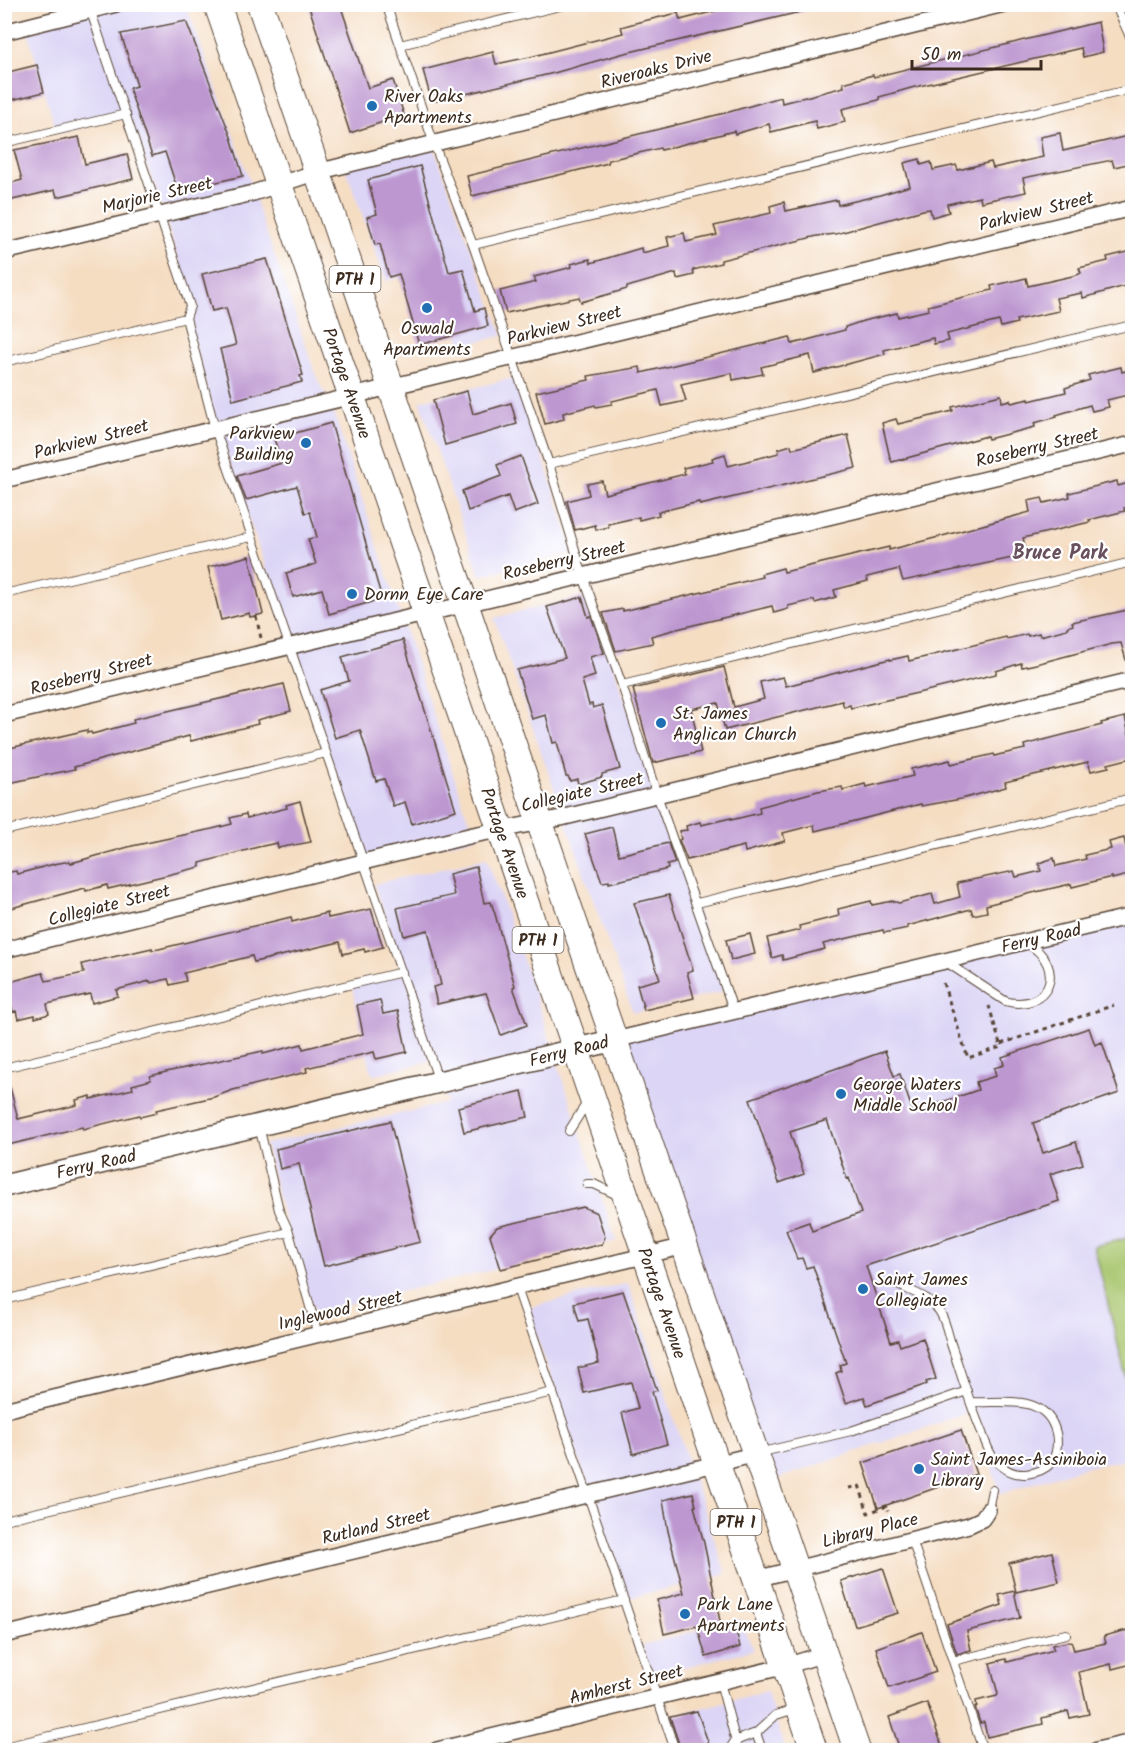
<svg xmlns="http://www.w3.org/2000/svg" width="1137" height="1755" font-family="Kalam,sans-serif">
	<style>
		.built { fill: #dcd5f6 }
		.green { fill: #a6c46b; stroke: #707744; stroke-width: 1.5 }
		.building { fill: #bd97d0 }
		.lines { fill: none; stroke-linecap: round; stroke-linejoin: round }
		.service-casing { stroke: #574537; stroke-width: 10 }
		.minor-casing { stroke: #574537; stroke-width: 18 }
		.secondary-casing { stroke: #574537; stroke-width: 24 }
		.trunk-casing { stroke: #574537; stroke-width: 28 }
		.path { stroke: #574537; stroke-width: 3; stroke-dasharray: 4.5 4.5; stroke-linecap: butt }
		.service { stroke: #fff; stroke-width: 8 }
		.minor { stroke: #fff; stroke-width: 15 }
		.secondary { stroke: #fff; stroke-width: 21 }
		.trunk { stroke: #fff; stroke-width: 26 }
		.poi-dot { fill: #1f6fb2; stroke: #fff; stroke-width: 2 }
		.labels { text-anchor: middle; stroke-width: 4.5; stroke-linejoin: round; paint-order: stroke }
		.shield { fill: #fff; stroke: #766a62; stroke-width: 1.5 }
		.shield-label { font-size: 16px; font-weight: bold; fill: #3b2a1e }
		.street-label { font-size: 18px; fill: #3b2a1e; stroke: #fff }
		.poi-label { font-size: 18px; fill: #3b2a1e; stroke: #fff; text-anchor: start }
		.neighbourhood-label { font-size: 20px; font-weight: bold; fill: #68505c; stroke: #fff }
	</style>
	<rect width="100%" height="100%" fill="#fff"/>
	<filter id="ink" filterUnits="userSpaceOnUse"><feTurbulence type="fractalNoise" baseFrequency=".0167" numOctaves="2"/><feDisplacementMap in="SourceGraphic" scale="12" xChannelSelector="R" yChannelSelector="G"/><feConvolveMatrix kernelMatrix="1 2 1 2 8 2 1 2 1" color-interpolation-filters="sRGB"/></filter>
	<filter id="wash" filterUnits="userSpaceOnUse"><feTurbulence type="fractalNoise" baseFrequency=".008" numOctaves="4" result="noise"/><feDisplacementMap in="SourceGraphic" scale="24" xChannelSelector="R" yChannelSelector="G"/><feGaussianBlur stdDeviation="1.35" result="paint"/><feColorMatrix in="noise" values="0 0 0 0 0 0 0 0 0 0 0 0 0 0 0 0 0 1.4 0 .05"/><feComposite in="paint" operator="in"/></filter>
	<g filter="url(#wash)">
		<rect width="100%" height="100%" fill="#f5ddc2"/>
		<path class="built" d="M91 5H186L254 192 259 211 318 381 330 402 467 816 481 836 367 863 218 429 188 320 192 306 158 195 126 114 57 134 28 33Z
			M433 145 503 336 461 345 439 267 386 281 345 167Z
			M517 377 574 553 480 576 420 401Z
			M589 595 725 991 633 1013 494 618Z
			M487 858 532 985 616 1241 314 1312 281 1209 265 1144 447 1103 418 1015 431 1061 372 1075 352 987 405 973 374 884Z
			M1132 916V1458L1082 1468 1000 1494 974 1411 765 1483 615 1040Z
			M628 1283 726 1574 626 1599 527 1308Z
			M741 1619 753 1650 652 1675 642 1645Z
			M767 1691 785 1750H678L667 1717Z"/>
		<path class="green" d="M1132 1237V1390L1129 1391 1094 1246Z"/>
		<g id="blocks">
			<path class="building" d="M308 4H340L368 88 393 80 404 115 350 133Z
				M743 4H808L809 10 621 54 554 73 436 101 434 91 429 92 423 70 493 52 496 64 530 57 623 33 621 27 639 22 678 13 680 20Z
				M186 21 231 137 243 176 178 191 165 152 152 156 129 88 137 86 121 34Z
				M1098 22 1103 52 1083 57 1081 48 911 88 879 97V100L842 109 845 122 817 129 815 121 771 132 769 124 735 134 734 131 661 150 660 148 609 160 608 163 472 196 467 176 729 112 781 97 782 103 844 87 843 83 873 75 874 77Z
				M37 65 44 92 4 102V73Z
				M1060 133 1063 151 1132 135V163L1114 167 1112 160 1023 178 1026 192 981 202 980 197 947 204 949 212 932 217 930 209 923 210 836 234 817 236 721 260V263L693 270 694 275 677 279 676 273 627 287V289L581 302 579 297 506 313 500 291 536 282 534 277 572 267 571 264 590 259 591 263 641 248 642 253 669 246 667 237 684 233 686 242 717 235 714 226 771 213 770 206 784 202 786 211 837 200 838 205 880 195 910 186 904 163 920 159 921 165 931 162 933 170 956 165 958 170 991 162 993 168 1043 157 1040 137Z
				M79 137 85 164 127 154 133 179 57 197 55 190 4 202V185L22 180 14 150Z
				M420 166 449 272 463 269 475 311 484 308 488 326 419 345 399 274 389 277 380 244 375 245 367 217 377 214 368 180Z
				M1132 251V284L1083 298 1082 293 1056 298 1059 311 1016 320 1017 323 1001 327 999 321 947 334 949 341 934 344 933 338 884 350 885 354 814 373 810 355 761 367 763 374 733 380 732 373 681 384 686 401 662 406 658 390 612 401V404L596 407 595 405 563 413 564 419 545 424 536 392 589 380 588 376 640 367 641 373 790 337 792 344 845 330V327L863 321 897 313 898 317 929 310 928 306 992 290 991 286 1018 280 1026 278 1028 286 1077 275 1081 273 1079 268 1108 261 1107 257Z
				M267 259 303 375 300 376 302 382 233 400 220 349 236 345 226 308 212 311 202 274Z
				M1121 367 1122 372 1132 369V394L1107 400 1109 407 1092 411 1090 405 1056 415 1057 417 1034 423 1035 427 988 439 987 436 892 462 890 458 882 423 896 419 898 424 953 411 952 407 1001 395 1002 402 1010 400 1011 403 1029 399V401L1066 392 1065 388 1090 380 1088 375Z
				M467 391 473 414 511 403 517 424 445 445 433 400Z
				M331 423 382 599 329 614 322 589 293 597 286 573 316 564 308 539 317 537 310 512 305 513 297 486 246 500 237 476 282 463 274 439Z
				M848 435 856 468 700 505 699 502 658 512 659 515 639 520V517L608 524 609 527 596 530 595 525 575 530 567 501 589 495 587 484 602 481 605 494 685 474 683 468 713 461 712 458 725 454 728 466 779 453 778 449 791 445 792 449Z
				M521 456 538 504 514 513 508 496 468 511 462 491 501 476 497 465Z
				M1117 481 1118 486 1132 482V506L1124 508 1125 511 1089 520 1090 522 1023 538 1026 550 1020 551 1022 556 903 581 899 569 867 577 868 581 834 590 836 597 815 603 814 600 788 606V609L774 613 772 606 677 629 651 636 653 643 616 651 603 613 623 609V611L715 589 762 577 761 574 783 568 784 572 889 547V550L935 538 1030 512 1028 501 1042 498 1044 503 1070 497 1069 493Z
				M249 556 263 614 250 617 249 613 221 620 208 567Z
				M582 597 588 617 591 616 604 653 590 657 595 676 582 680 589 705 592 704 593 708 602 705 620 769 602 774V777L578 784 577 779 570 781 568 776H566L557 742 553 743 546 715 532 719 517 670 565 658 547 607Z
				M1132 609V669L1129 670 1121 643 1112 644 1036 664 1022 667 1021 663 996 671V674L922 692 851 708 850 705 844 707 842 701 725 730 718 703 691 709 701 752 653 763 633 689 724 667 734 707 764 699 760 682 783 677 786 686 890 659V660L908 656 909 661 1006 637 1007 639 1027 634 1028 636 1039 633 1040 636 1067 629V627L1073 625 1072 622Z
				M403 640 456 810 412 824 405 802 393 806 384 779 376 781 360 730 335 738 320 690 349 681 342 657Z
				M284 684 291 711 257 720 258 724 191 741 189 736 74 767 75 769 4 784V750L10 748 87 730V733L91 732 92 734 134 723 133 719Z
				M1125 717 1132 748V758L1108 764 1109 767 1091 771 1088 762 1005 782 1006 787 961 799 922 806 921 804 815 831 814 825 783 833 785 841 745 852 744 846 687 860 679 840 681 839 679 831 687 830 686 826 700 822 701 825 731 818V820L760 813 759 807 818 791 842 787 843 790 865 784 866 787 913 776 911 769 950 760 951 764 994 754 995 756 998 755 1025 749 1024 745 1102 725 1101 723Z
				M300 801 311 842 278 848 277 843 258 847 200 863V867L163 876 108 889 107 885 86 891 85 888 4 910V873L16 871 17 874 54 864 70 861 71 863 132 846 212 829 232 824 230 818 246 814 247 818 287 808 286 805Z
				M612 827 619 855 668 843 675 863 667 865 668 869 609 883V881L602 882 585 834Z
				M1124 838 1132 874 1112 879V877L1072 887 1071 884 1036 892 986 905 987 912 973 915 971 909 907 926 908 928 884 933 883 930 823 944 825 949 783 960 782 955 772 958 767 938 800 930 799 926 839 916 838 909 871 901 872 905 892 901 899 903 932 894 935 904 960 897 957 883 1014 871 1016 877 1041 871 1039 863 1054 858 1056 866 1086 859 1085 855 1111 849 1109 842Z
				M476 867 484 903 491 902 495 914 515 986 513 987 527 1025 501 1035 486 993 437 1004 433 987 441 985 428 930 404 936 397 908 454 895 449 874Z
				M669 895 693 970 687 972 694 998 644 1010 637 985 660 979 634 903Z
				M371 909 383 947 365 952 364 949 343 954 340 942 254 962 252 956 184 973 186 981 170 985 168 979 151 983 150 981 116 990 118 996 92 1003 90 994 47 1004 49 1014 35 1018V1015L18 1019 16 1011 13 1012 6 983 43 973 46 981 84 973 82 964 152 948V950L159 949 291 917 292 922 327 913 328 918Z
				M750 934 755 954 731 960 726 940Z
				M380 1000 383 1014 398 1011 407 1052 376 1059 374 1052 306 1068 307 1072 233 1090 214 1097 156 1110 157 1113 140 1117 139 1115 83 1129 82 1127 4 1146V1087H10L18 1119 77 1105 76 1100 91 1096V1099L133 1089 132 1085 151 1080 150 1076 166 1072 263 1051V1054L302 1044 303 1049 363 1034 357 1005Z
				M1089 1028 1095 1045 1102 1042 1119 1093 1033 1123 1043 1153 1076 1142 1083 1164 1050 1174 1059 1201 866 1266 891 1342 898 1340 900 1346 923 1338 936 1379 926 1382 927 1384 867 1405 864 1397 846 1403 836 1373 841 1371 840 1365 846 1363 813 1266 806 1268 802 1258 797 1259 786 1230 809 1222 812 1231 861 1213 849 1178 847 1179 827 1120 790 1132 804 1174 779 1183 750 1099 885 1051 894 1076 900 1074 913 1112 978 1090 976 1082 996 1076 994 1068 1004 1065 1002 1057Z
				M522 1091 528 1117 464 1132 458 1107Z
				M390 1121 420 1242 324 1266 299 1164 280 1169 276 1149Z
				M583 1207 597 1213 605 1237 602 1244 501 1269 490 1235 497 1227Z
				M623 1291 657 1390 652 1392 667 1444 633 1454 622 1413 638 1408 631 1382 584 1393 578 1368 599 1363 588 1319 579 1321 574 1303Z
				M961 1430 976 1474 878 1508 863 1463Z
				M693 1493 696 1506H694L704 1543 721 1626 734 1622 740 1647 706 1657 697 1626 664 1634 657 1600 684 1593 668 1531 663 1500Z
				M1052 1552 1059 1582 1016 1592 1009 1563Z
				M883 1568 898 1613 855 1626 841 1581Z
				M1014 1591 1020 1618 967 1631 971 1650 957 1654 947 1624 1002 1605 999 1595Z
				M1127 1630 1132 1654V1664L1112 1669 1111 1664 1079 1672 1089 1714 1070 1718 1068 1711 1042 1718 1043 1724 987 1737 984 1722 980 1723 975 1707H977L976 1701 997 1696 998 1694 990 1663 1006 1659 1007 1662 1054 1650 1052 1645 1071 1641 1074 1650 1106 1643 1104 1636Z
				M922 1632 936 1672 889 1688 876 1648Z
				M927 1703 942 1746 929 1750H900L889 1717Z
				M697 1711 711 1750H681L670 1717Z"/>
		</g>
	</g>
	<g filter="url(#ink)">
		<use href="#blocks" fill-opacity="0" stroke="#574537" stroke-width="1.5"/>
		<g class="lines">
			<g class="service-casing">
				<path id="service" d="M386 4 434 144 473 245 549 464 583 576 622 685 657 795 734 1012
					M1115 4 1132 41
					M90 9 190 306 186 318 215 429 439 1082
					M400 45 568 4
					M4 143 126 114
					M473 245 1132 89
					M4 362 186 318
					M549 464 1132 325
					M4 594 251 537
					M622 685 1132 562
					M4 831 326 753
					M697 903 1132 798
					M946 962 1005 1001C1048 1013 1069 968 1027 943
					M4 1068 402 972
					M259 1126 279 1210 289 1232 318 1335
					M569 1131 588 1101
					M587 1184H594L619 1196
					M896 1284C912 1292 932 1297 941 1314 946 1323 948 1334 951 1344 961 1373 969 1402 981 1430 984 1438 987 1448 992 1456 1000 1467 1012 1475 1026 1474 1034 1473 1045 1470 1051 1463 1057 1455 1058 1442 1056 1433 1046 1392 1001 1404 971 1402
					M517 1288 675 1750
					M4 1300 289 1232
					M758 1453 851 1431 967 1391
					M988 1510 992 1490
					M4 1520 553 1392
					M912 1540 983 1750
					M953 1661 1066 1634
					M720 1682 738 1750
					M756 1733 776 1715 795 1709
					M4 1747 624 1600
					M729 1750 735 1741 756 1733 762 1750"/>
			</g>
			<g class="minor-casing">
				<path id="minor" d="M4 32 116 4
					M4 252 253 193 317 172 1004 4
					M4 480 1132 208
					M4 715 1132 444
					M4 950 473 835 561 818 1132 680
					M615 1040 1132 916
					M4 1410 685 1246
					M756 1579 969 1525 982 1519 988 1510
					M4 1635 757 1454
					M437 1750 786 1666 824 1654
					M1097 1750 1132 1742"/>
			</g>
			<g class="secondary-casing">
				<path id="secondary" d="M4 1186 615 1040"/>
			</g>
			<g class="trunk-casing">
				<path id="trunk" d="M217 4 569 1029 814 1750
					M260 4 857 1750"/>
			</g>
			<path class="path" d="M256 616 261 638
				M943 983 968 1058 1001 1047 989 1006
				M1001 1044 1114 1005
				M859 1485 868 1513 887 1506 888 1511
				M849 1488 855 1487"/>
			<use href="#service" class="service"/>
			<use href="#minor" class="minor"/>
			<use href="#secondary" class="secondary"/>
			<use href="#trunk" class="trunk"/>
		</g>
	</g>
	<g class="poi-dot">
		<circle cx="372" cy="106" r="6"/>
		<circle cx="427" cy="308" r="6"/>
		<circle cx="306" cy="443" r="6"/>
		<circle cx="352" cy="594" r="6"/>
		<circle cx="661" cy="723" r="6"/>
		<circle cx="841" cy="1094" r="6"/>
		<circle cx="863" cy="1289" r="6"/>
		<circle cx="919" cy="1469" r="6"/>
		<circle cx="685" cy="1614" r="6"/>
	</g>
	<g class="labels">
		<g class="shield">
			<rect x="329.5" y="266" width="51" height="26" rx="4.5"/>
			<rect x="512.5" y="927" width="51" height="26" rx="4.5"/>
			<rect x="710.5" y="1509" width="51" height="26" rx="4.5"/>
		</g>
		<g class="shield-label">
			<text x="355" y="285">PTH 1</text>
			<text x="538" y="946">PTH 1</text>
			<text x="736" y="1528">PTH 1</text>
		</g>
		<g class="street-label">
			<text transform="translate(656 69) rotate(-14)" y="6">Riveroaks Drive</text>
			<text transform="translate(157 195) rotate(-13)" y="6">Marjorie Street</text>
			<text transform="translate(1036 211) rotate(-14)" y="6">Parkview Street</text>
			<text transform="translate(564 325) rotate(-14)" y="6">Parkview Street</text>
			<text transform="translate(347 383) rotate(71)" y="6">Portage Avenue</text>
			<text transform="translate(91 439) rotate(-14)" y="6">Parkview Street</text>
			<text transform="translate(1037 447) rotate(-13)" y="6">Roseberry Street</text>
			<text transform="translate(564 560) rotate(-13)" y="6">Roseberry Street</text>
			<text transform="translate(91 674) rotate(-14)" y="6">Roseberry Street</text>
			<text transform="translate(582 792) rotate(-13)" y="6">Collegiate Street</text>
			<text transform="translate(505 843) rotate(71)" y="6">Portage Avenue</text>
			<text transform="translate(109 905) rotate(-14)" y="6">Collegiate Street</text>
			<text transform="translate(1041 938) rotate(-13)" y="6">Ferry Road</text>
			<text transform="translate(569 1051) rotate(-14)" y="6">Ferry Road</text>
			<text transform="translate(96 1164) rotate(-13)" y="6">Ferry Road</text>
			<text transform="translate(662 1303) rotate(71)" y="6">Portage Avenue</text>
			<text transform="translate(340 1310) rotate(-13)" y="6">Inglewood Street</text>
			<text transform="translate(376 1526) rotate(-13)" y="6">Rutland Street</text>
			<text transform="translate(870 1530) rotate(-14)" y="6">Library Place</text>
			<text transform="translate(626 1684) rotate(-14)" y="6">Amherst Street</text>
		</g>
		<g class="poi-label">
			<text x="384" y="102">River Oaks<tspan x="384" dy="21">Apartments</tspan></text>
			<text x="427" y="334" text-anchor="middle">Oswald<tspan x="427" dy="21">Apartments</tspan></text>
			<text x="294" y="439" text-anchor="end">Parkview<tspan x="294" dy="21">Building</tspan></text>
			<text x="364" y="600">Dornn Eye Care</text>
			<text x="673" y="719">St. James<tspan x="673" dy="21">Anglican Church</tspan></text>
			<text x="853" y="1090">George Waters<tspan x="853" dy="21">Middle School</tspan></text>
			<text x="875" y="1285">Saint James<tspan x="875" dy="21">Collegiate</tspan></text>
			<text x="931" y="1465">Saint James-Assiniboia<tspan x="931" dy="21">Library</tspan></text>
			<text x="697" y="1610">Park Lane<tspan x="697" dy="21">Apartments</tspan></text>
		</g>
		<g class="neighbourhood-label">
			<text x="1060" y="559">Bruce Park</text>
		</g>
	</g>
	<rect width="1137" height="1755" fill="none" stroke="#fff" stroke-width="24"/>
	<path d="M912 60v9h129v-9" fill="none" stroke="#3b2a1e" stroke-width="3"/>
	<text x="921" y="60" font-size="18" fill="#3b2a1e" stroke="#ffffff" stroke-width="4.5" paint-order="stroke">50 m</text>
</svg>
